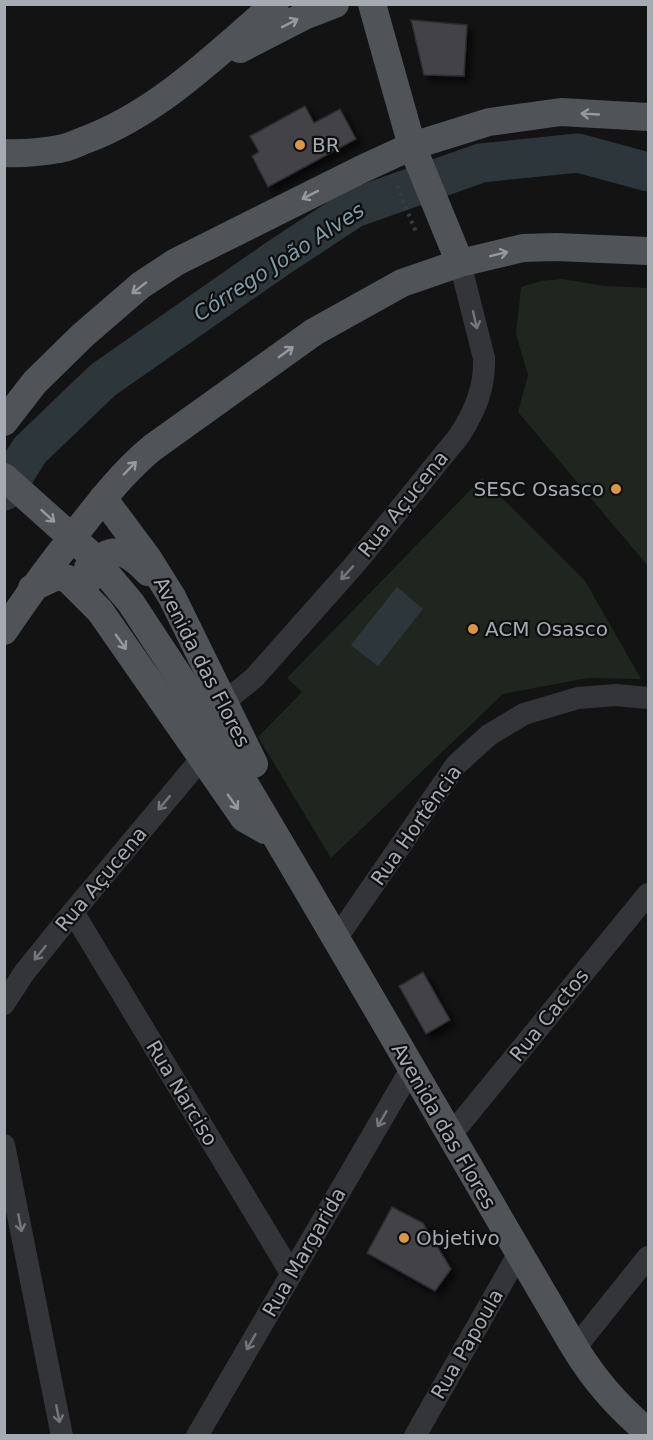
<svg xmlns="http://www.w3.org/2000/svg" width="653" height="1440" font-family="'DejaVu Sans',sans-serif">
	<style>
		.green { fill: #1f261f }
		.water { fill: #2d363b }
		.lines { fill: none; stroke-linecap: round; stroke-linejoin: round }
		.river { stroke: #2d363b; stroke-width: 39 }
		.building { fill: #424347; stroke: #2d2d30; stroke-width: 1.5; filter: url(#shadow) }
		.path { stroke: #3a3c3f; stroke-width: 4; stroke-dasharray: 3 4.5; stroke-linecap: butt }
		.minor { stroke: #343538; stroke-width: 22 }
		.major { stroke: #505357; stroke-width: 28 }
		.major-bridge { stroke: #505357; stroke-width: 28 }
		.oneway { stroke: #9599a1 }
		.oneway2 { stroke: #73767c }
		.poi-dot { fill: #db9644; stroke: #0e0e0f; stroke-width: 2 }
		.labels { text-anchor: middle; stroke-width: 4.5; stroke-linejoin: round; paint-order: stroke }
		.poi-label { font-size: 20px; fill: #a6abb3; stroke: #0e0e0f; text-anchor: start }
		.street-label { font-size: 20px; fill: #a6abb3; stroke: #0e0e0f }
		.water-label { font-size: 21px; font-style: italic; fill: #809baa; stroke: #0e0e0f }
	</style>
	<defs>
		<filter id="shadow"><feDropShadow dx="5.5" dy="5.5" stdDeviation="3" flood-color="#0009"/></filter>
	</defs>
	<rect width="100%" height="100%" fill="#131314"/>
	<path class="green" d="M562 279 605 286 648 288V566L518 412 528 375 516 334 521 287 541 281Z
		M482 478 585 581 641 679 588 678 503 694 331 858 258 737 302 692 287 678Z"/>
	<path class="water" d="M397 587 423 609 378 666 351 645Z"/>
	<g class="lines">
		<path class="river" d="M4 491 30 450 103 380 278 258 354 208 481 163 578 153 648 172"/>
	</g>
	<path class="building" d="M411 20 467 25 464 76 424 75Z
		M305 106 314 123 340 109 356 139 268 187 252 156 259 152 250 136Z
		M423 972 450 1020 426 1034 399 986Z
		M392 1207 423 1223 451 1269 435 1291 367 1253Z"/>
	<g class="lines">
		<path class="path" d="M397 186 416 232"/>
		<path class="minor" d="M223 703 254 678 356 563 459 436C475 411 485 388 484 358L460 263
			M73 912 291 1273
			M336 939 456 765 489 735 524 714 578 698 616 695 648 698
			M4 1004 24 973 73 912 202 758
			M450 1136 648 894
			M4 1145 62 1436
			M575 1348 648 1257
			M197 1436 411 1069
			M415 1436 519 1253"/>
		<path class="major" d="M372 4 412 146 460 263
			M240 49 304 16 335 4
			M4 153C23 154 42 152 59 149 68 148 77 143 85 140 158 113 217 54 275 4
			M4 422 35 382 83 335 141 285 176 262 362 169 412 146 489 122 561 112 648 117
			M103 498 147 557 172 597 254 764
			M88 581V568C112 544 126 549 148 572
			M32 588 57 576 68 579 100 611 244 818 265 830
			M4 631C27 597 50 565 75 534 99 503 122 473 152 448L314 332 402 283 460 263 523 248 556 247 648 251
			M192 696C323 912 447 1131 575 1348 595 1381 619 1408 648 1432"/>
		<path class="major-bridge" d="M4 477 89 553 131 603 192 696"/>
	</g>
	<defs><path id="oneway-shaft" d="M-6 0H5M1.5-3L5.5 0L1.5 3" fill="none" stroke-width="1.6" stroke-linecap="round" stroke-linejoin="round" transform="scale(1.5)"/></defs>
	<g class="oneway">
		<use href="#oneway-shaft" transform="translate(290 23) rotate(-27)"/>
		<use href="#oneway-shaft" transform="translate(590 114) rotate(-177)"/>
		<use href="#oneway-shaft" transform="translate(310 195) rotate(153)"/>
		<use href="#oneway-shaft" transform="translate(499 254) rotate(-14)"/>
		<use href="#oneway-shaft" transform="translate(139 288) rotate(142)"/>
		<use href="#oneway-shaft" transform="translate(286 352) rotate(-36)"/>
		<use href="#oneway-shaft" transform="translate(130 468) rotate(-46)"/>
		<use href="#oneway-shaft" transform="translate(48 516) rotate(42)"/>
		<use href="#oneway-shaft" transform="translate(121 642) rotate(55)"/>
		<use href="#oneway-shaft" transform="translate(233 802) rotate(55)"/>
	</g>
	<g class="oneway2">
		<use href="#oneway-shaft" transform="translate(475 320) rotate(77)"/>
		<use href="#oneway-shaft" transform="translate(347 573) rotate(132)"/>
		<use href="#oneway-shaft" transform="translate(164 803) rotate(130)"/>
		<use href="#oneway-shaft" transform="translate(40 953) rotate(129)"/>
		<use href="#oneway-shaft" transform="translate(382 1119) rotate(120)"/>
		<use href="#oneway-shaft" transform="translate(20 1223) rotate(79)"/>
		<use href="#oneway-shaft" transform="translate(251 1342) rotate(120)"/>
		<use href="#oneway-shaft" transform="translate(58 1414) rotate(79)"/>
	</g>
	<g class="poi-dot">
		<circle cx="300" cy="145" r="6"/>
		<circle cx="616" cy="489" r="6"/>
		<circle cx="473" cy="629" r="6"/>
		<circle cx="404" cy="1238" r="6"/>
	</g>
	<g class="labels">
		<g class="poi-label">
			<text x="312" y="152">BR</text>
			<text x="604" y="496" text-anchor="end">SESC Osasco</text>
			<text x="485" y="636">ACM Osasco</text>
			<text x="416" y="1245">Objetivo</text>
		</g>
		<g class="street-label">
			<text transform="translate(403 504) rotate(-51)" y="7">Rua Açucena</text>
			<text transform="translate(202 662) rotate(63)" y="7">Avenida das Flores</text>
			<text transform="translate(416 825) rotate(-55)" y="7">Rua Hortência</text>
			<text transform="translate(101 879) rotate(-50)" y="7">Rua Açucena</text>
			<text transform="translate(549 1015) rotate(-51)" y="7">Rua Cactos</text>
			<text transform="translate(182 1093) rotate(59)" y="7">Rua Narciso</text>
			<text transform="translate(444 1126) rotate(60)" y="7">Avenida das Flores</text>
			<text transform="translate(304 1252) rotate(-60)" y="7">Rua Margarida</text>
			<text transform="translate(467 1344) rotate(-60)" y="7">Rua Papoula</text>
		</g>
		<g class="water-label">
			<text transform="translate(279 262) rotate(-33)" y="7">Córrego João Alves</text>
		</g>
	</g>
	<rect width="653" height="1440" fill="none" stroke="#a6abb3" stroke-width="12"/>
</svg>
